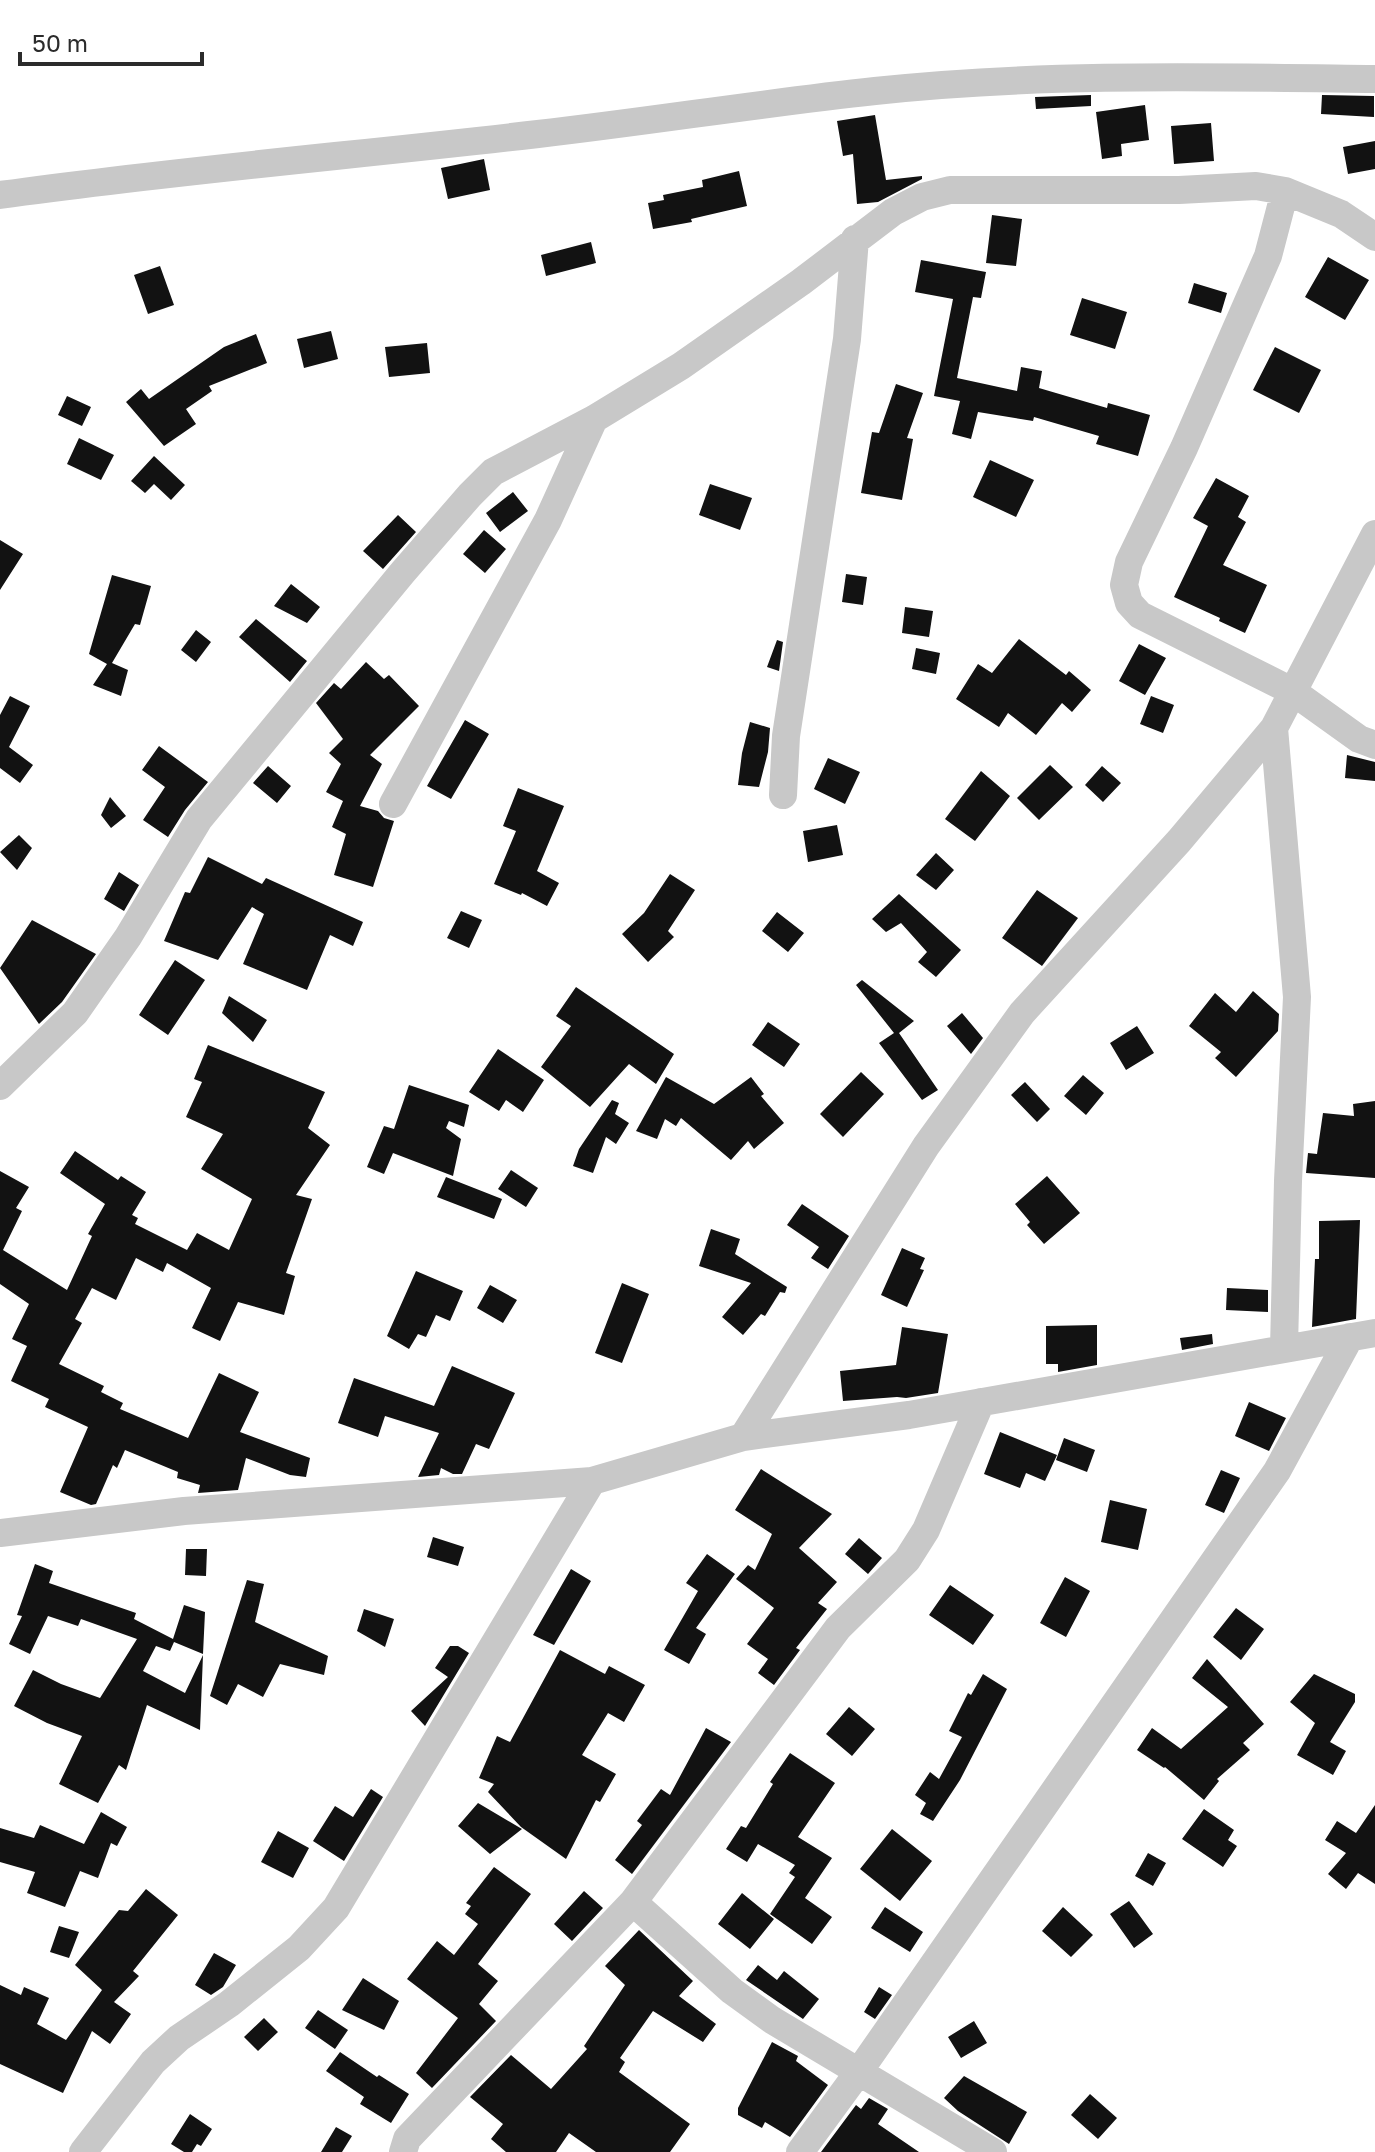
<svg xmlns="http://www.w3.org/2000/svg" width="1375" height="2152" font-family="'Golos Text',sans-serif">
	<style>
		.building { fill: #121212 }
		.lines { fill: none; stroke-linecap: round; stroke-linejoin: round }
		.minor { stroke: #c8c8c8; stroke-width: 28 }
	</style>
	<rect width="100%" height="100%" fill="#fff"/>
	<path class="building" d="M1091 95V106L1036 109 1035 97Z
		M1322 95 1374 96V117L1321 114Z
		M1145 105 1149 140 1121 144 1122 156 1102 159 1096 112Z
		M875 115 886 180 922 176V179L878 202 857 204 853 154 843 156 837 121Z
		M1211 123 1214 161 1174 164 1171 126Z
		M1375 141V169L1348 174 1343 147Z
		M484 159 490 190 448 199 441 168Z
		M739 171 747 206 691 219 692 222 653 229 648 203 664 200 663 195 703 187 702 180Z
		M992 215 1022 219 1016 266 986 263Z
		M591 242 596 263 546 276 541 255Z
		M1328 257 1369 280 1345 320 1305 297Z
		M921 260 986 272 981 298 973 297 957 378 1017 391 1021 367 1042 371 1039 388 1107 408 1108 403 1150 415 1138 456 1096 444 1099 436 1034 417 1033 421 978 412 971 439 952 434 960 401 934 396 953 299 915 292Z
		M160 266 174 305 148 314 134 275Z
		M1194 283 1227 293 1221 313 1188 303Z
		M1082 298 1127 312 1115 349 1070 335Z
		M331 331 338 359 304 368 297 339Z
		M256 334 267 363 209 386 212 391 186 409 196 424 164 446 126 402 141 389 149 399 224 347Z
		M427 343 430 373 389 377 385 347Z
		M1275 347 1321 370 1299 413 1253 390Z
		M896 384 923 393 907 438 913 439 902 500 861 493 872 432 879 433Z
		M67 396 91 407 82 426 58 415Z
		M79 438 114 455 101 480 67 464Z
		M154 456 185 485 171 500 154 484 145 493 131 481Z
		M990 460 1034 480 1016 517 973 497Z
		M1216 478 1249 496 1238 517 1246 522 1223 565 1267 585 1245 633 1219 621 1220 618 1174 597 1208 526 1193 518Z
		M710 484 752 498 740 530 699 515Z
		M513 492 528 511 500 532 486 513Z
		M398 515 416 532 383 569 363 551Z
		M484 530 506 549 485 573 463 554Z
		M0 540 23 554 0 590Z
		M846 574 867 577 863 605 842 602Z
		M112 575 151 586 140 625 135 624 112 663 128 670 121 696 93 685 107 664 89 654Z
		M291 584 320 607 307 623 274 606Z
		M905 607 933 611 929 637 902 633Z
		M256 619 307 661 290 682 239 637Z
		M196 630 211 642 196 662 181 650Z
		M1019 639 1066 675 1069 671 1091 690 1072 712 1062 703 1036 735 1008 713 999 727 956 699 978 664 992 673Z
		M777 640 783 642 779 671 767 667Z
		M1139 644 1166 658 1145 695 1119 681Z
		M916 648 940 653 936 674 912 669Z
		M366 662 384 679 389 675 419 706 370 755 382 764 360 806 378 811 384 818 394 821 373 887 334 875 346 834 332 827 343 801 326 792 341 764 329 753 343 739 316 703 334 683 341 689Z
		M10 696 30 706 9 747 33 765 20 783 0 768V715Z
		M1151 696 1174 705 1163 733 1140 724Z
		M465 720 489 734 451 799 427 786Z
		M750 722 770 728 768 752 759 787 738 785 742 753Z
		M159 746 208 782 185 810 168 837 143 820 165 787 142 770Z
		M1347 755 1375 762V781L1345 778Z
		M828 758 860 772 845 804 814 789Z
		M1050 765 1073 787 1039 820 1017 798Z
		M268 766 291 786 277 803 253 783Z
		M1102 766 1121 783 1103 802 1085 785Z
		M981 771 1010 796 975 841 945 819Z
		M518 788 564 806 537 871 559 883 547 906 522 893 521 895 494 884 516 831 503 826Z
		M110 797 126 816 111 828 101 815Z
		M837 825 843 855 808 862 803 831Z
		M19 835 32 848 17 870 0 852Z
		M936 853 954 870 936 890 916 875Z
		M208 857 262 884 266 878 363 922 353 946 330 935 307 990 243 964 264 914 252 907 218 960 164 941 185 892 190 893Z
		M119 872 139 885 142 880 124 911 104 899Z
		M670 874 695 890 668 931 674 937 648 962 622 934 644 913Z
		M1037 890 1078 918 1042 966 1002 938Z
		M899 894 961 950 936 977 918 962 927 952 901 923 886 932 872 919Z
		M461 911 482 920 469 948 447 938Z
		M777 912 804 933 788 952 762 931Z
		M32 920 96 954 62 1002 39 1024 0 968Z
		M175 960 205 980 168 1035 139 1015Z
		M862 980 914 1021 899 1033 938 1090 922 1100 879 1043 894 1033 856 985Z
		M576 987 674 1054 656 1084 629 1064 590 1107 541 1067 571 1026 556 1016Z
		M1253 991 1279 1014 1278 1031 1236 1077 1215 1058 1221 1052 1189 1026 1215 993 1236 1012Z
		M229 996 267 1020 253 1042 222 1013Z
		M962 1013 983 1038 971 1054 947 1026Z
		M768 1022 800 1044 784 1067 752 1045Z
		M1137 1026 1154 1053 1126 1070 1110 1043Z
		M208 1045 325 1092 308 1128 330 1145 296 1195 312 1199 286 1273 295 1276 284 1315 238 1302 220 1341 192 1328 211 1288 167 1263 163 1272 136 1258 116 1300 92 1288 75 1319 82 1323 59 1364 104 1386 101 1392 123 1403 120 1409 188 1438 219 1373 259 1392 240 1432 310 1458 306 1477 290 1475 246 1458 238 1490 198 1493 200 1485 177 1478 178 1472 125 1450 117 1468 113 1465 96 1504 91 1505 60 1492 88 1427 45 1407 49 1399 11 1381 27 1346 12 1339 29 1304 0 1284V1171L29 1187 16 1208 22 1211 3 1250 67 1290 92 1236 88 1234 105 1204 60 1173 75 1151 118 1180 121 1176 146 1192 132 1215 138 1218 135 1224 187 1250 197 1233 229 1250 252 1199 201 1169 223 1134 186 1117 202 1082 194 1079Z
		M498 1049 544 1080 523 1112 506 1100 499 1111 469 1092Z
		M861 1072 884 1094 843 1137 820 1114Z
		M1083 1075 1104 1093 1086 1115 1064 1096Z
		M666 1077 714 1104 751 1077 764 1094 761 1096 784 1123 754 1149 748 1141 731 1160 681 1118 676 1126 665 1119 657 1139 636 1131Z
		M1025 1082 1050 1109 1037 1122 1011 1095Z
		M409 1085 469 1105 464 1127 449 1121 446 1128 461 1139 453 1176 393 1153 384 1174 367 1167 384 1126 394 1129Z
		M612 1100 619 1103 615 1114 629 1123 616 1144 606 1137 593 1173 573 1166 579 1149Z
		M1375 1101V1178L1306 1173 1308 1153 1317 1154 1323 1113 1354 1116 1353 1104Z
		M511 1170 538 1188 526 1207 498 1189Z
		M1047 1176 1080 1213 1044 1244 1027 1225 1030 1222 1015 1204Z
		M446 1177 502 1199 494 1219 437 1197Z
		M802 1204 849 1236 828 1269 811 1258 819 1247 787 1225Z
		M1360 1220 1356 1319 1312 1327 1315 1259H1319V1221Z
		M711 1229 740 1239 735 1254 787 1287 785 1293 780 1292 765 1316 761 1314 743 1335 722 1317 751 1283 699 1266Z
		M902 1248 925 1258 920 1269 924 1270 907 1307 881 1295Z
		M416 1271 463 1291 450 1321 436 1315 426 1337 418 1334 409 1349 387 1336Z
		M622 1283 649 1294 622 1363 595 1353Z
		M490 1285 517 1300 503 1323 477 1308Z
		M1227 1288 1268 1290V1312L1226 1310Z
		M1097 1325V1365L1058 1372V1364H1046V1326Z
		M902 1327 948 1334 938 1393 906 1398 897 1397 843 1401 840 1371 896 1365Z
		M1212 1334 1213 1344 1182 1350 1180 1338Z
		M452 1366 515 1393 489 1449 476 1444 462 1474H453L441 1468 439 1475 418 1477 439 1433 385 1416 378 1437 338 1423 354 1378 434 1406Z
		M1249 1402 1286 1418 1269 1451 1235 1436Z
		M1000 1432 1057 1455 1045 1481 1026 1473 1020 1488 984 1474Z
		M1064 1438 1095 1450 1087 1472 1056 1460Z
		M761 1469 832 1514 799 1548 837 1582 818 1603 827 1609 796 1648 800 1650 774 1685 758 1673 768 1659 747 1644 774 1608 736 1579 748 1565 755 1570 772 1534 735 1510Z
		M1221 1470 1240 1478 1224 1513 1205 1505Z
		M1110 1500 1147 1509 1138 1550 1101 1542Z
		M433 1537 464 1547 458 1566 427 1557Z
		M859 1538 882 1558 868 1574 845 1554Z
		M186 1549H207L206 1576 185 1575Z
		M707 1554 735 1574 696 1628 706 1634 689 1664 664 1650 698 1591 686 1583Z
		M35 1564 53 1571 49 1583 136 1613 134 1619 173 1639 184 1605 205 1612 203 1654 174 1642 170 1651 156 1646 143 1671 185 1693 203 1655 200 1730 147 1705 126 1770 119 1765 98 1803 59 1784 82 1736 47 1723 14 1706 33 1670 61 1684 100 1698 137 1639 81 1619 78 1626 48 1616 30 1654 9 1644 22 1616 17 1615Z
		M571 1569 591 1581 554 1645 533 1635Z
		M1065 1577 1090 1591 1066 1637 1040 1623Z
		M247 1580 264 1584 255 1622 328 1656 324 1675 280 1664 263 1697 238 1684 227 1705 210 1696Z
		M950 1585 994 1615 973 1645 929 1615Z
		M1236 1608 1264 1629 1241 1660 1213 1637Z
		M364 1609 394 1619 385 1647 357 1631Z
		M450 1646H458L469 1653 425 1726 411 1711 448 1677 435 1668Z
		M560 1650 605 1674 609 1666 645 1685 624 1722 608 1713 582 1755 616 1774 600 1802 596 1800 566 1859 521 1827 488 1792 494 1784 479 1778 497 1736 510 1742Z
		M1207 1659 1264 1724 1243 1743 1250 1750 1217 1779 1219 1781 1204 1800 1165 1767 1164 1768 1137 1750 1152 1728 1181 1749 1228 1707 1192 1678Z
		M983 1674 1007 1689 960 1780 933 1821 920 1814 926 1803 915 1795 930 1772 939 1779 962 1737 949 1731 968 1693 971 1695Z
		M1314 1674 1355 1694V1702L1330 1742 1346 1751 1333 1775 1297 1755 1315 1723 1290 1702Z
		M849 1707 875 1729 852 1756 826 1734Z
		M706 1728 731 1742 632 1874 615 1860 642 1825 637 1821 661 1789 670 1795Z
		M790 1753 835 1783 798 1837 832 1858 805 1898 832 1917 812 1944 770 1914 795 1877 789 1873 795 1865 758 1844 747 1862 726 1849 741 1826 746 1828 773 1784 770 1782Z
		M371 1789 383 1797 344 1861 313 1841 335 1806 353 1817Z
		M478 1803 522 1829 490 1854 458 1826Z
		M1375 1805V1884L1358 1873 1346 1889 1328 1874 1346 1853 1325 1840 1337 1821 1356 1833Z
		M1204 1809 1234 1830 1228 1840 1237 1846 1223 1867 1182 1839Z
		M101 1812 127 1827 117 1846 111 1843 98 1878 80 1871 65 1907 27 1893 35 1872 0 1862V1828L34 1838 40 1825 84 1844Z
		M892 1829 932 1861 900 1901 860 1869Z
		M278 1831 309 1848 293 1878 261 1862Z
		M1148 1853 1166 1863 1153 1886 1135 1876Z
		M494 1867 531 1894 478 1964 498 1981 479 2004 496 2021 432 2088 416 2073 458 2018 407 1979 437 1941 454 1955 478 1924 465 1914 471 1906 466 1903Z
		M146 1889 178 1915 133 1971 139 1976 114 2002 131 2014 110 2044 92 2031 63 2093 0 2064V1985L21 1995 24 1987 49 1998 37 2024 66 2040 102 1990 75 1965 119 1910 128 1911Z
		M584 1891 603 1908 572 1941 554 1924Z
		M742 1893 774 1919 750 1949 718 1924Z
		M1129 1901 1153 1934 1134 1948 1110 1914Z
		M885 1907 923 1932 910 1952 871 1928Z
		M1063 1907 1093 1935 1071 1957 1042 1931Z
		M59 1926 79 1932 69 1958 50 1952Z
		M639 1930 693 1981 679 1996 716 2024 703 2042 653 2011 620 2058 625 2062 619 2072 690 2124 670 2152H596L569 2133 556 2152H506L491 2139 503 2124 470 2097 511 2055 551 2089 587 2049 584 2046 625 1985 605 1966Z
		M214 1953 236 1965 223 1987 211 1995 195 1985Z
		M758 1965 777 1980 784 1971 819 1999 803 2019 746 1980Z
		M363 1978 399 2001 384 2030 342 2010Z
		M879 1987 892 1995 875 2019 864 2012Z
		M318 2010 348 2030 335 2049 305 2028Z
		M264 2018 278 2032 258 2051 244 2037Z
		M974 2021 987 2043 961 2058 948 2037Z
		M772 2042 798 2056 796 2061 828 2085 790 2137 765 2122 762 2128 738 2115V2108Z
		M340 2052 377 2077 379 2075 409 2094 391 2123 360 2104 364 2097 326 2071Z
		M964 2076 1027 2112 1009 2144 958 2111 944 2098Z
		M1090 2094 1117 2118 1098 2139 1071 2115Z
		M869 2098 888 2109 878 2124 919 2152H821L856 2105 861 2109Z
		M190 2114 212 2129 201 2146 197 2144 192 2152H184L171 2144Z
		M336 2127 352 2136 342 2152H321Z"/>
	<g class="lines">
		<path class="minor" d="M1285 191 1268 256 1184 448 1129 562 1124 585 1129 603 1140 615 1292 691 1359 739 1375 745
			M0 195C179 170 359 155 538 134 651 121 763 103 875 91 1041 73 1209 77 1375 79
			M1274 728 1297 997 1288 1181 1284 1348
			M783 795 786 736 847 339 855 239
			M393 804 548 520 594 419
			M0 1086 75 1013 128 937 199 819 403 572 470 495 493 472 594 419 681 366 801 282 893 212 922 197 950 190H1179L1256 186 1285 191 1341 214 1375 237
			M743 1437 926 1146 1022 1013 1179 841 1274 728 1375 534
			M0 1533 184 1511 592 1481 743 1437 909 1415 1375 1333
			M633 1902 732 1991 772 2020 993 2152
			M83 2152 153 2062 179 2038 229 2004 299 1948 336 1908 592 1481
			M403 2152 407 2139 633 1902 838 1628 907 1560 926 1530 981 1402
			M800 2152 860 2070 1277 1471 1350 1337"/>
	</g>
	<path d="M20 52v12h182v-12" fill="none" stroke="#2b2b2b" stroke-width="4"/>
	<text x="32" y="52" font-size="24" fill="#2b2b2b" stroke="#ffffff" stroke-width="6" paint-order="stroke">50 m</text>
</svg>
